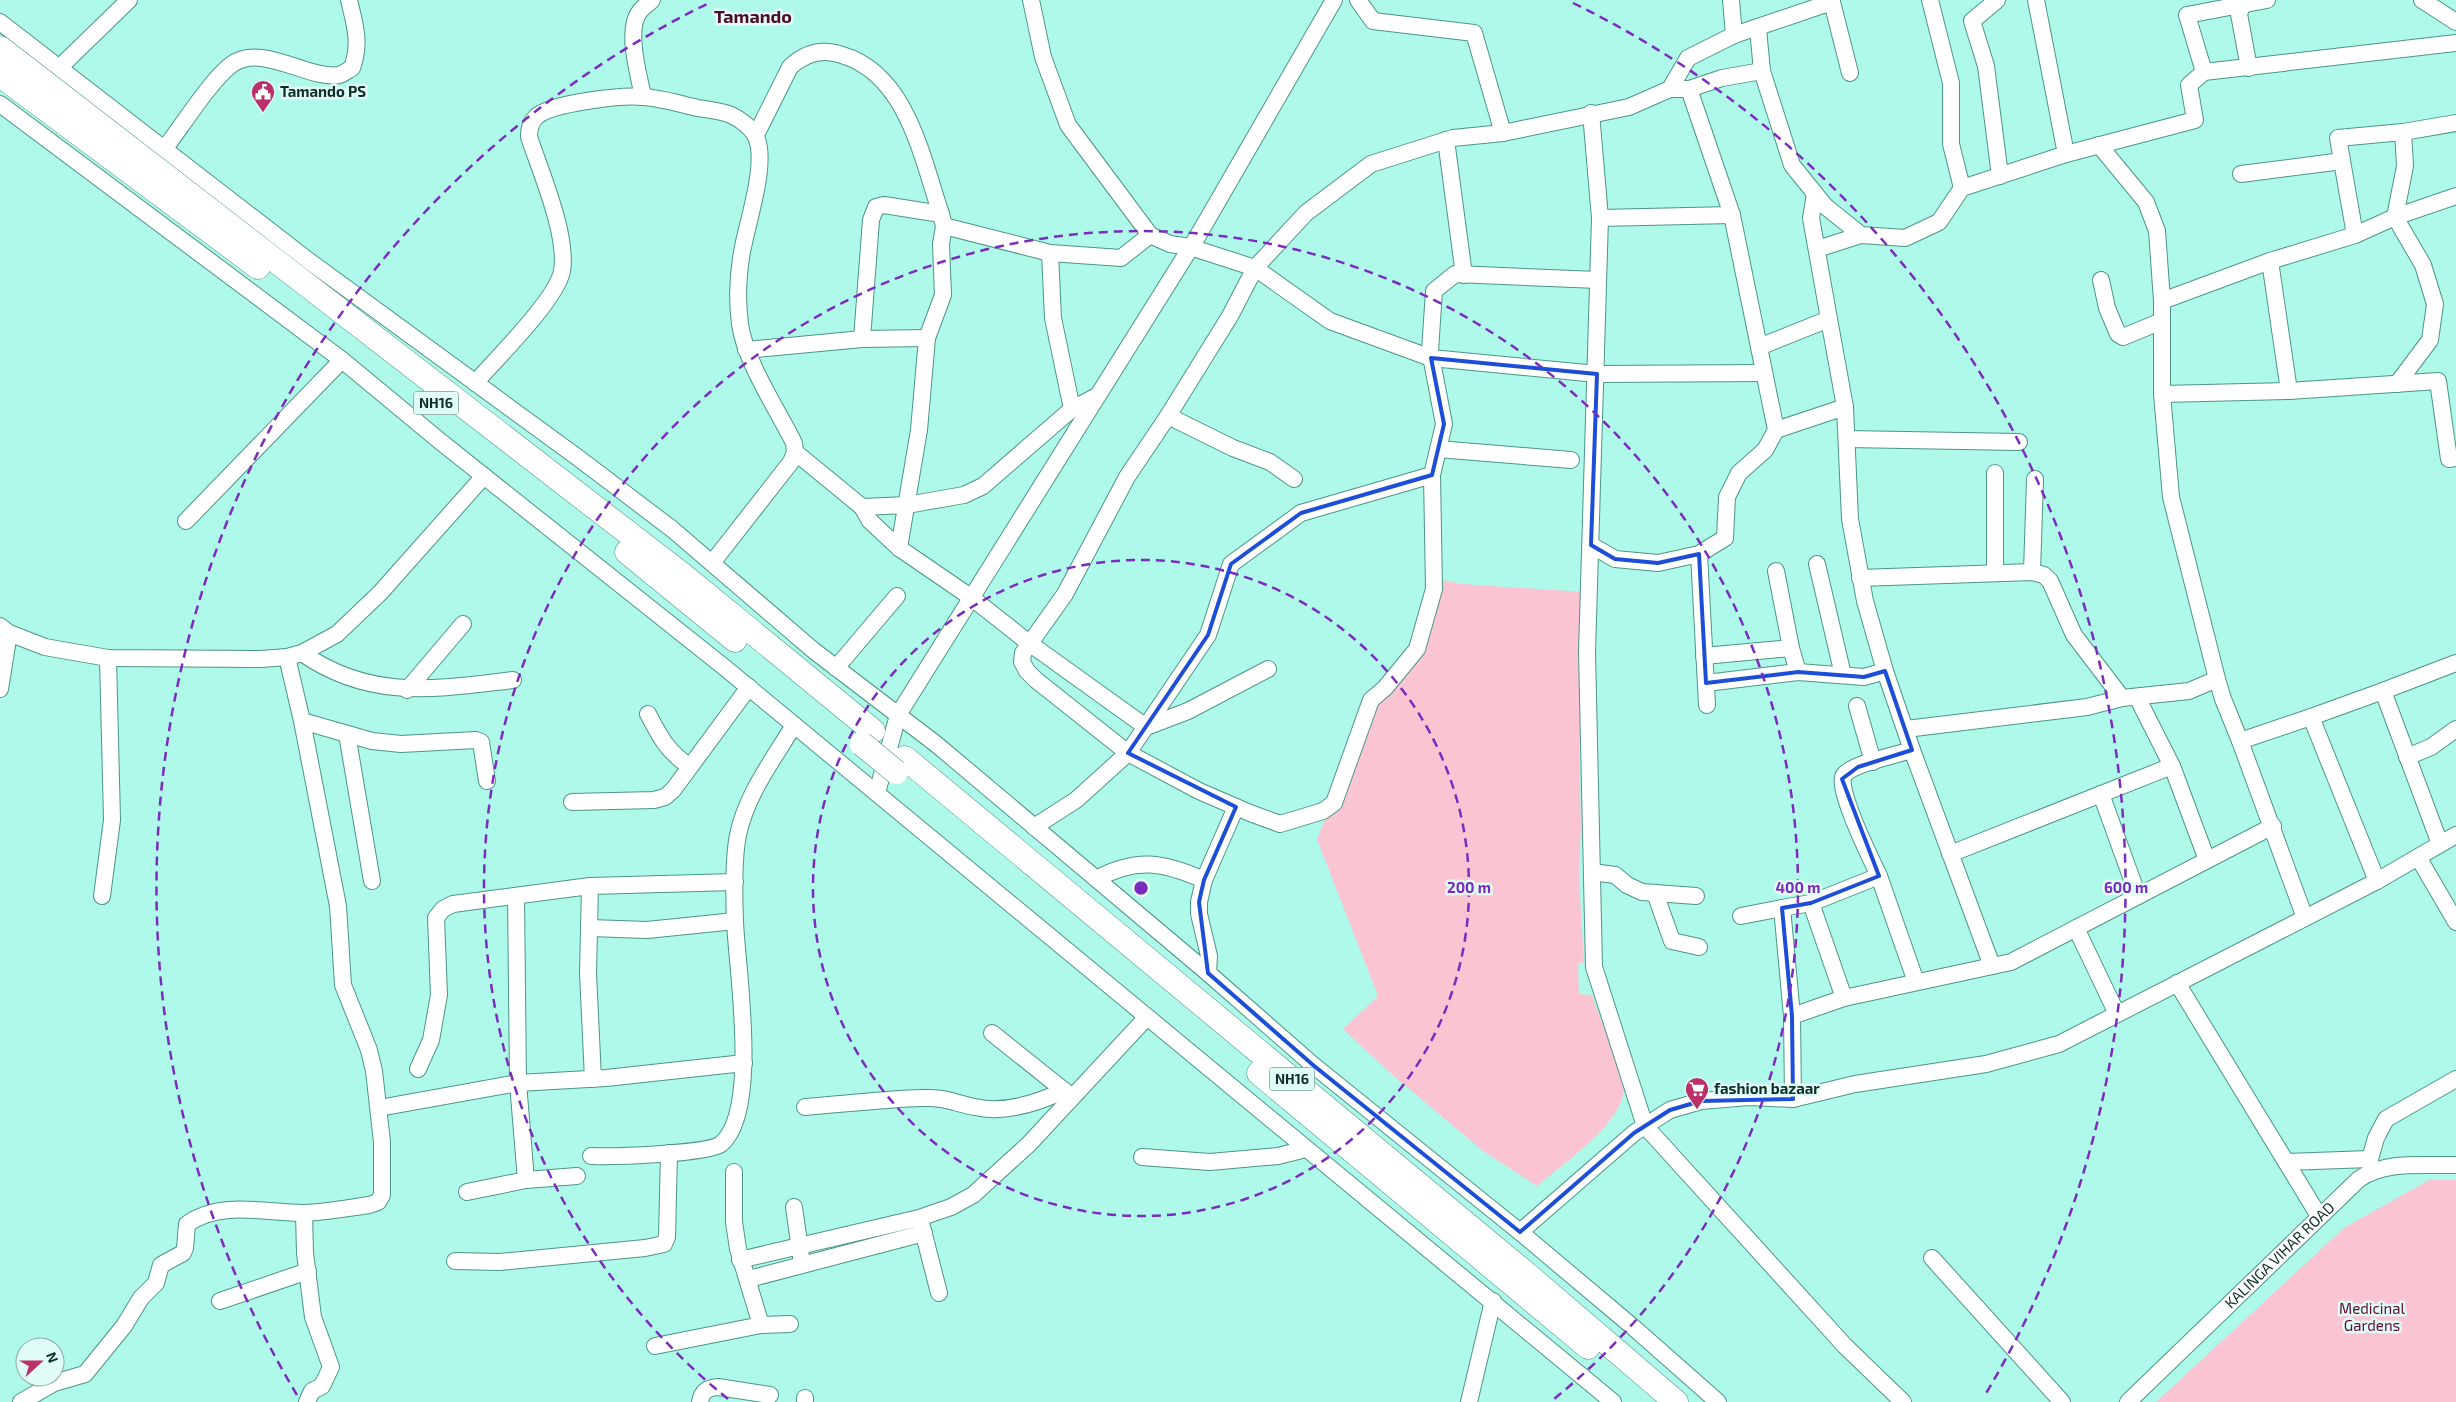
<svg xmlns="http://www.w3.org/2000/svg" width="2456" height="1402" font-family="'Exo 2',sans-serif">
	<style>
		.green { fill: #fac4d3 }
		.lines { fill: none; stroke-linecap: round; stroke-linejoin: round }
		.minor-casing { stroke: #4c9587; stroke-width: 18 }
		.highway-casing { stroke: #4c9587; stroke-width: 25 }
		.minor { stroke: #fff; stroke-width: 16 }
		.highway { stroke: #fff; stroke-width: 24 }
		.highway-bridge-casing { stroke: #4c9587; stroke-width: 25; stroke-linecap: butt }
		.highway-bridge { stroke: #fff; stroke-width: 24 }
		.marked { fill: none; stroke: #1d4ed8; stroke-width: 4; stroke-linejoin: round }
		.ring { fill: none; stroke: #7b2cbf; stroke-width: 2.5; stroke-dasharray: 9 6 }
		.labels { text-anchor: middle; stroke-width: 5; stroke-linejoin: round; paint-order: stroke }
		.shield { fill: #e0fcf6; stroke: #4e6c66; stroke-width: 1 }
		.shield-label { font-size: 14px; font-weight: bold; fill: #0f2e28 }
		.poi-label { font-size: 15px; font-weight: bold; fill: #0f2e28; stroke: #e0fcf6; text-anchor: start }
		.street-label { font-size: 15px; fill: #0f2e28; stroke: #e0fcf6 }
		.park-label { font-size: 15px; fill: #610b32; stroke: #e0fcf6 }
		.quarter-label { font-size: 18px; font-weight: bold; fill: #4e0b28; stroke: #e0fcf6 }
		.centre { fill: #7b2cbf; stroke: #e0fcf6; stroke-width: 2.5 }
		.ring-label { font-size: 15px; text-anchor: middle; font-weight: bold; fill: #7b2cbf; stroke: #e0fcf6; stroke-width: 5; stroke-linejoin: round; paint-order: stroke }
	</style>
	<rect width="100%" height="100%" fill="#aff9ea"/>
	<path class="green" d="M1438 579 1462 584 1583 592 1579 754 1581 825 1579 880 1584 963H1578L1579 994 1592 995C1598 1014 1625 1078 1623 1094 1619 1125 1560 1167 1537 1186L1483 1151 1388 1071 1343 1029 1378 996 1317 839 1374 700 1420 648Z
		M2429 1180H2456V1402H2156L2344 1228Z"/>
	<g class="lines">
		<g class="minor-casing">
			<g id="minor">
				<path d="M1031 0 1043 57 1068 125 1150 235 1170 244 1190 247 1255 268 1330 321 1431 358 1597 374 1764 373"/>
				<path d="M1358 0 1373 21 1474 33 1503 133"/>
				<path d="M1731 0 1734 35 1832 2 1850 73"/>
				<path d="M1930 0 1951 83V144L1962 188"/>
				<path d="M1997 0 1972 21 1986 66 2000 176"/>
				<path d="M2036 0 2066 154"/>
				<path d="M2244 0 2239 14 2249 68"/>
				<path d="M2422 0 2456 22"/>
				<path d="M0 22 309 261 577 457 672 529 813 650 936 744 1208 973 1313 1065 1520 1232 1633 1327 1718 1402"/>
				<path d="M1758 29 1762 71 1792 165 1825 206 1861 235 1905 238 1939 222 1962 188 2066 154 2195 120 2189 85 2204 72 2456 43"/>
				<path d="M60 67 129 0"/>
				<path d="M2204 72 2187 15 2267 0"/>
				<path d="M1670 89 1688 58 1734 35"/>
				<path d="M643 97C639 75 625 29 640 11 643 7 648 4 652 0"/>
				<path d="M0 104 342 360 441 442 724 667 1613 1402"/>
				<path d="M1591 113 1600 218 1587 652 1594 967 1645 1126 1845 1346 1903 1402"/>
				<path d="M756 135 790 67C805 53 822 48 842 55 907 74 922 158 941 214L944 226 941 244 943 295 927 338 919 430 899 548"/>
				<path d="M1446 140 1464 275"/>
				<path d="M2099 145 2146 202 2157 231 2162 301 2270 261"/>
				<path d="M165 148C182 126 211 80 231 65 261 42 308 80 339 75 343 74 348 70 352 68 361 43 355 25 349 0"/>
				<path d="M2241 174 2342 161"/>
				<path d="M1815 194 1811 218 1829 319"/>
				<path d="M1600 218 1732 215"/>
				<path d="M944 226 1050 253 1121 258 1150 235"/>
				<path d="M2355 235 2338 138 2403 132 2456 123"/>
				<path d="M1817 249 1861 235"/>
				<path d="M1050 253 1053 318 1072 409"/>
				<path d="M2101 280 2107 308 2118 334 2123 337 2162 321"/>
				<path d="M2162 301V394L2171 497 2217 679"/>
				<path d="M862 339 871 220 876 207 884 205 941 214"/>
				<path d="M1759 347 1829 319 1845 407"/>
				<path d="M746 350 862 339 927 338"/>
				<path d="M475 383C496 359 557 299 562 271 568 235 541 173 529 137 529 129 530 123 536 117 550 103 622 95 643 97 661 98 680 104 698 108 709 110 722 111 731 115 740 119 752 128 756 137 768 163 747 223 742 252 738 274 737 301 740 324 745 361 777 409 794 443L795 452 791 462 712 563"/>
				<path d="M2397 384 2430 340 2435 304 2423 265 2395 217 2405 166 2403 132"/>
				<path d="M2289 391 2270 261 2355 235 2395 217 2456 196"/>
				<path d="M2162 394 2289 391 2438 381 2449 459 2456 458"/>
				<path d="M1168 416 1233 448 1270 462 1294 479"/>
				<path d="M1776 430 1845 407 1850 519 1865 601 1885 671 1912 750 1992 966"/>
				<path d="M1847 439 2019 442"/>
				<path d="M1438 449 1571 460"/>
				<path d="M795 452 862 507 870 521 899 548 972 598 1029 643 1146 727 1188 711 1268 669"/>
				<path d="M1432 475 1434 589 1417 649 1385 688 1371 700 1334 803 1323 811 1280 824 1250 813 1199 791 1128 753 1036 680 1027 671 1022 662 1023 653 1065 594 1127 477 1168 416 1230 316 1255 268 1306 213 1371 164 1453 138 1503 133 1629 107 1670 89H1689L1722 78 1762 71"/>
				<path d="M862 507 907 505 964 495 983 486 1072 409 1095 397"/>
				<path d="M186 521 342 360"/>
				<path d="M1591 545 1615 559 1658 563 1699 554 1725 538 1727 497 1739 473 1765 450 1776 430 1732 215 1689 89"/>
				<path d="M1699 554 1707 705"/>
				<path d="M1817 564 1843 675"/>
				<path d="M1776 571 1791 648 1798 672"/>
				<path d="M2032 572 2035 479"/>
				<path d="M1995 573V473"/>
				<path d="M1860 578 2032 572 2044 575 2050 581 2074 635 2122 698"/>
				<path d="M0 626 9 633 45 647 108 658 261 659 287 657 302 653 337 634 380 593 484 476"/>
				<path d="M302 653C371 701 436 689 513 680"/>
				<path d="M1704 656 1791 648"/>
				<path d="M836 668 897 596"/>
				<path d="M1706 683 1798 672 1864 677 1885 671"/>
				<path d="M0 689 9 633"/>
				<path d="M407 690 463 624"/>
				<path d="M2137 697 2172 766 2207 860"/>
				<path d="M1857 706 1873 762"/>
				<path d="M648 714C660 737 667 751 689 766"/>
				<path d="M302 721 372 741 401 744 476 740 481 742 487 781"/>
				<path d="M1906 729 2087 707 2122 698 2189 691 2217 679 2223 699 2240 741"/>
				<path d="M347 734 372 881"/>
				<path d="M2407 757 2431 747 2456 729"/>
				<path d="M877 793 898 715 1196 239 1334 0"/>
				<path d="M2101 794 2138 896"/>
				<path d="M572 802 654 800 665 797 673 790 749 687"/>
				<path d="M1034 827 1076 800 1128 753 1208 635 1231 564 1301 513 1432 475 1444 424 1430 351 1434 291 1455 274 1598 280"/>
				<path d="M2440 844 2383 691 2456 663"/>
				<path d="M1950 854 2172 766"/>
				<path d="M2418 857 2456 922"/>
				<path d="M1592 872 1615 875 1627 885 1642 892 1696 896"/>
				<path d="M1879 876C1872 861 1835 787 1844 775 1853 763 1897 755 1912 750"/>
				<path d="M1096 879C1137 857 1163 862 1204 880"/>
				<path d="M2377 881 2311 717 2383 691"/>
				<path d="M590 886 588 973 593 1079"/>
				<path d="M1655 893 1672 941 1699 947"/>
				<path d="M102 896 112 820 108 658"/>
				<path d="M516 896 518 1083 526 1180"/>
				<path d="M1811 903 1879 876 1916 982"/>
				<path d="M1741 916 1782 908"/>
				<path d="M2305 918 2240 741 2311 717"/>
				<path d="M590 928 647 930 735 921"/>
				<path d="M2076 928 2117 1014"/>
				<path d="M1208 973 1209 956 1199 914V902L1204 880 1236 807"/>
				<path d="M2177 983 2319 1216"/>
				<path d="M1792 1016 1844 998 2011 962 2273 826"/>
				<path d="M992 1033 1071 1096"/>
				<path d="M418 1069 431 1040 439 995 436 918 443 909 453 904 590 886 735 882"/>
				<path d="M1793 1099 1792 1016 1782 908 1811 903 1844 998"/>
				<path d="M805 1107C844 1104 884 1099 923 1098 945 1097 954 1103 975 1107 1004 1114 1037 1103 1063 1091"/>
				<path d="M379 1108 518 1083 606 1078 744 1063"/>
				<path d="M591 1156C611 1157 708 1154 721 1144 760 1112 737 969 735 922 734 896 733 860 738 835 746 795 773 760 794 725"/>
				<path d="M1142 1157 1210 1162 1278 1156 1306 1149"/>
				<path d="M2286 1162 2370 1159"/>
				<path d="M2371 1171 2370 1159 2376 1138 2386 1119 2456 1079"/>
				<path d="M734 1172V1222L738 1249 761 1325"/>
				<path d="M467 1192 526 1180 577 1176"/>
				<path d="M794 1207 801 1257"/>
				<path d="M304 1213 305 1253 313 1317 331 1367 322 1386 312 1391 307 1402"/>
				<path d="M921 1223 939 1293"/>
				<path d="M1520 1232 1634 1133 1670 1110 1701 1101 1749 1097 1793 1099 1855 1084 1986 1064 2059 1044 2377 881 2456 835"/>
				<path d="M1932 1258 2062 1402"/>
				<path d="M740 1260 919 1218 951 1207 973 1195 1029 1144 1147 1017"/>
				<path d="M455 1261 500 1262 645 1248 664 1244 667 1237 669 1153"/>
				<path d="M749 1279 924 1233"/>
				<path d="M220 1301 308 1271"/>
				<path d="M655 1346 761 1325 790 1324"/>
				<path d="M805 1398V1402"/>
				<path d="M21 1402 54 1383 85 1374 124 1326 141 1298 156 1283 161 1265 183 1253 185 1248 187 1224C221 1200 265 1213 304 1213 326 1212 348 1208 369 1205L378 1202 382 1195V1142L374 1071 369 1050 343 985 338 906 302 721 287 657"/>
				<path d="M700 1402C702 1391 707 1388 718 1387L770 1395"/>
				<path d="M1469 1402 1493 1301"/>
				<path id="s1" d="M2128 1402 2359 1179C2386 1160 2424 1166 2456 1165"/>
			</g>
		</g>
		<g class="highway-casing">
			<path id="highway" d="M0 48 684 576 873 731
				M0 75 258 267
				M627 552 735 640
				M905 758 1529 1276 1676 1402
				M1259 1073 1588 1347"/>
		</g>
		<use href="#minor" class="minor"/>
		<use href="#highway" class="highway"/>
		<g class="highway-bridge-casing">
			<path id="highway-bridge" d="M862 744 896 772"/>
		</g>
		<use href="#highway-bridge" class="highway-bridge"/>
	</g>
	<path class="marked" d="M1431 358 1597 374 1591 545 1615 559 1658 563 1699 554 1706 683 1798 672 1864 677 1885 671 1912 750 1858 767 1842 779 1879 876 1811 903 1782 908 1792 1016 1793 1099 1701 1101 1670 1110 1634 1133 1520 1232 1313 1065 1208 973 1199 902 1204 880 1236 807 1128 753 1208 635 1231 564 1301 513 1432 475 1444 424Z"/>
	<g class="ring">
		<circle cx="1141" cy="888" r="328"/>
		<path d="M728 1399A657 657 0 1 1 1554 1399"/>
		<path d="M297 1395A985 985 0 0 1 709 3M1573 3A985 985 0 0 1 1985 1395"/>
	</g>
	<defs>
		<g id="civic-pin" transform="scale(1.25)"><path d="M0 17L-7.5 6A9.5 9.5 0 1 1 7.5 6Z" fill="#ba3069" stroke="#e0fcf6"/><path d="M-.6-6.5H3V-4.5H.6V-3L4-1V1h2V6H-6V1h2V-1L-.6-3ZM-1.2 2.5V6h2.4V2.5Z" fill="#fff"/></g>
		<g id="supermarket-pin" transform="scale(1.25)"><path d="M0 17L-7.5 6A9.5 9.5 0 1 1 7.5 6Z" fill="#ba3069" stroke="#e0fcf6"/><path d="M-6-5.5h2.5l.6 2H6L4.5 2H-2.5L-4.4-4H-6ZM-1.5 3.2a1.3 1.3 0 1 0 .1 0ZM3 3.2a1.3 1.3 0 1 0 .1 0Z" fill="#fff"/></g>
	</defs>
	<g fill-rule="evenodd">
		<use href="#civic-pin" x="263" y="92"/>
		<use href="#supermarket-pin" x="1697" y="1089"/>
	</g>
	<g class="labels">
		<g class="shield">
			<rect x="413.5" y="391.5" width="45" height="23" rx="4"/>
			<rect x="1269.5" y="1067.5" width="45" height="23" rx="4"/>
		</g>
		<g class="shield-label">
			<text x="436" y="408">NH16</text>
			<text x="1292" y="1084">NH16</text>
		</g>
		<g class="poi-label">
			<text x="280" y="97">Tamando PS</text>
			<text x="1714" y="1094">fashion bazaar</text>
		</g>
		<g class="street-label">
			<text dy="5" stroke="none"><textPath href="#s1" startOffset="211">KALINGA VIHAR ROAD</textPath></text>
		</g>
		<g class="park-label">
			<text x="2372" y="1314">Medicinal<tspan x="2372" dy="17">Gardens</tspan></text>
		</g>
		<g class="quarter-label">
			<text x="753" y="23">Tamando</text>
		</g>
	</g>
	<circle cx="1141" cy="888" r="8" class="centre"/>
	<g class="ring-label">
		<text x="1469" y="893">200 m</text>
		<text x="1798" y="893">400 m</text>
		<text x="2126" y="893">600 m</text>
	</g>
	<g transform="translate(40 1362) rotate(69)"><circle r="24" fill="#e0fcf6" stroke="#8caaa4"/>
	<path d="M0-4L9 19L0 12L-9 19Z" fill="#ba3069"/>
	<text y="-8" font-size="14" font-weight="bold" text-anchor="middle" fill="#0f2e28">N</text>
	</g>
</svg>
